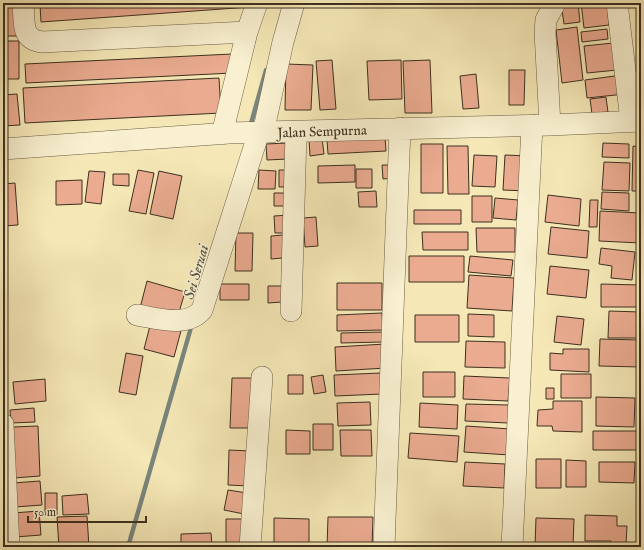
<svg xmlns="http://www.w3.org/2000/svg" width="644" height="550" font-family="'IM FELL English',serif">
	<style>
		.lines { fill: none; stroke-linecap: round; stroke-linejoin: round }
		.stream { stroke: #7a857c; stroke-width: 4.5 }
		.building { fill: #eaab90; stroke: #3d3020 }
		.minor-casing { stroke: #6b5e46; stroke-width: 22 }
		.minor { stroke: #f8f0d0; stroke-width: 21 }
		.labels { text-anchor: middle; stroke-width: 3; stroke-linejoin: round; paint-order: stroke }
		.street-label { font-size: 14px; fill: #3d3020; stroke: #f8f0d0 }
		.water-label { font-size: 15px; font-style: italic; fill: #565346; stroke: #f8f0d0 }
	</style>
	<rect width="100%" height="100%" fill="#f5e8b6"/>
	<filter id="stains"><feTurbulence type="fractalNoise" baseFrequency=".005" numOctaves="4"/><feColorMatrix values="0 0 0 0 .2 0 0 0 0 .09 0 0 0 0 .02 0 0 0 .5 -.17"/></filter>
	<radialGradient id="worn" r=".72"><stop offset=".6" stop-color="#630" stop-opacity="0"/><stop offset="1" stop-color="#630" stop-opacity=".3"/></radialGradient>
	<g class="lines">
		<path class="stream" d="M250 127 266 70
			M128 547 192 324"/>
	</g>
	<path class="building" d="M76 3H250V7L41 22 40 5Z
		M561 3H578L580 22 564 24Z
		M581 3H607L609 25 584 28Z
		M624 3H641V6H624Z
		M3 6H18V36H3Z
		M637 16H641V31H638Z
		M577 27 583 80 562 83 556 30Z
		M607 29 608 39 582 42 581 32Z
		M3 41H19V79H3Z
		M613 43 617 70 587 73 584 46Z
		M232 54 233 73 26 83 25 64Z
		M332 60 336 109 320 110 316 61Z
		M401 60 402 99 369 100 367 61Z
		M430 60 432 113H405L403 61Z
		M286 64 313 65 311 110H285Z
		M509 70H525L524 105H509Z
		M476 74 479 108 463 109 460 76Z
		M622 75 625 94 587 98 585 80Z
		M219 78 221 113 25 123 23 88Z
		M17 94 20 125 3 126V95Z
		M606 97 608 112 592 114 590 99Z
		M385 137 386 151 328 154 327 140Z
		M322 138 324 154 310 156 309 139Z
		M287 143 288 159 267 160 266 144Z
		M603 143 629 144V158L602 157Z
		M421 144H443V193H421Z
		M447 146H468L469 194H448Z
		M633 146 641 147V191H632Z
		M474 155 497 156 495 187 472 186Z
		M505 155 529 156 527 191 503 190Z
		M604 162 630 163 629 191 602 190Z
		M355 165V182L318 183V166Z
		M382 165H394V178L383 179Z
		M356 169H372V188H356Z
		M138 170 154 173 146 214 129 211Z
		M259 170 276 171 275 189H258Z
		M279 170H290V187H279Z
		M89 171 105 172 101 204 85 202Z
		M159 171 182 176 173 219 150 214Z
		M113 174H129V186L113 185Z
		M82 180V204L56 205V181Z
		M15 183 18 225 3 226V184Z
		M376 191 377 207H359L358 192Z
		M602 192 629 193V211L601 209Z
		M274 193H287V206H274Z
		M548 195 581 199 579 226 545 222Z
		M472 196H492V222H472Z
		M495 198 518 200 516 220 493 218Z
		M590 200H598L597 227H589Z
		M414 210H461V224H414Z
		M600 211 641 213V243L599 241Z
		M290 215V233H275L274 216Z
		M316 217 318 246 305 247 303 218Z
		M551 227 589 231 587 258 548 254Z
		M476 228H515V252H477Z
		M422 232H468V250H423Z
		M236 233H253L252 271H235Z
		M283 235V258L271 259V236Z
		M601 248 635 252 632 280 611 278 612 266 599 264Z
		M409 256H464V282H409Z
		M470 256 513 260 511 276 468 272Z
		M550 266 589 270 586 298 547 294Z
		M469 275 514 278 512 311 467 308Z
		M147 281 185 292 177 319 140 308Z
		M337 283H382V310H337Z
		M220 284H249V300H220Z
		M601 284 641 285V307H601Z
		M268 286H282V302L268 303Z
		M609 311 641 312V338H608Z
		M382 313 383 330 337 331V315Z
		M468 314 494 315V337L468 336Z
		M415 315H459V342H415Z
		M557 316 584 319 581 345 554 342Z
		M152 318 182 327 174 357 144 349Z
		M383 332V342L341 343V333Z
		M600 339 641 340V367L599 366Z
		M466 341 505 342V368L465 367Z
		M385 344 386 368 336 371 335 347Z
		M563 349H589V372L550 370V353L563 354Z
		M126 353 143 356 136 395 119 392Z
		M423 372H455V397H423Z
		M381 373 382 394 335 396 334 375Z
		M561 374H591V398H561Z
		M288 375H303V394H288Z
		M323 375 326 392 314 394 311 377Z
		M464 376 510 378 508 401 463 399Z
		M232 378H253L252 428H230Z
		M45 379 46 401 15 404 13 382Z
		M546 388H554V399H546Z
		M596 397 635 398 634 427 596 426Z
		M553 401H582V432L553 431 552 426H537L538 410 553 409Z
		M370 402 371 425 338 426 337 403Z
		M420 403 458 405 457 429 419 427Z
		M466 404 509 405 508 423 465 421Z
		M34 408 35 422 11 423 10 410Z
		M313 424H333V450H313Z
		M38 426 40 476 14 478 12 427Z
		M466 426 511 429 509 455 464 452Z
		M286 430 310 431V454H286Z
		M340 430H371L372 456H341Z
		M593 431H639V450H593Z
		M410 433 459 436 457 462 408 458Z
		M229 450 251 451 249 486 228 485Z
		M536 459H561V488H536Z
		M566 460 586 461V487H566Z
		M465 462 505 464 504 488 463 486Z
		M599 462H635L634 483 599 482Z
		M40 481 42 505 15 507 13 483Z
		M228 490 247 493 244 514 224 510Z
		M45 493H57V515H45Z
		M87 494 89 514 63 515 62 496Z
		M39 511 41 535 15 537 13 513Z
		M585 515 617 516V526H627L626 544H611V541H585Z
		M87 516 89 547H59L57 517Z
		M328 517H373L372 547H327Z
		M274 518 309 519V544L274 543Z
		M536 518 574 519 573 547H535Z
		M226 519H243V545H226Z
		M211 533 212 546 181 547V534Z"/>
	<g class="lines">
		<g class="minor-casing">
			<path id="minor" d="M23 3C25 21 20 39 42 42L247 32
				M617 3 631 121
				M550 125 545 32 546 20 555 3
				M263 133 283 42 294 3
				M222 134 247 32 257 3
				M3 149 229 133 550 125 641 121
				M291 311 296 133
				M137 315C157 318 187 328 202 310L259 132
				M3 424 9 547
				M250 547 262 377
				M384 547 400 128
				M512 547 532 125"/>
		</g>
		<use href="#minor" class="minor"/>
	</g>
	<g class="labels">
		<g class="street-label">
			<text transform="translate(322 131) rotate(-2)" y="5">Jalan Sempurna</text>
		</g>
		<g class="water-label">
			<text transform="translate(196 272) rotate(-74)" y="5">Sei Seruai</text>
		</g>
	</g>
	<rect width="644" height="550" fill="none" stroke="#f5e8b6" stroke-width="16"/>
	<rect x="4" y="4" width="636" height="542" fill="none" stroke="#3d3020" stroke-width="2"/>
	<rect x="8" y="8" width="628" height="534" fill="none" stroke="#3d3020"/>
	<path d="M28 516v6h118v-6" fill="none" stroke="#3d3020" stroke-width="2"/>
	<text x="34" y="516" font-size="12" fill="#3d3020" stroke="#f8f0d0" stroke-width="3" paint-order="stroke">50 m</text>
	<rect width="100%" height="100%" filter="url(#stains)"/>
	<rect width="100%" height="100%" fill="url(#worn)"/>
</svg>
